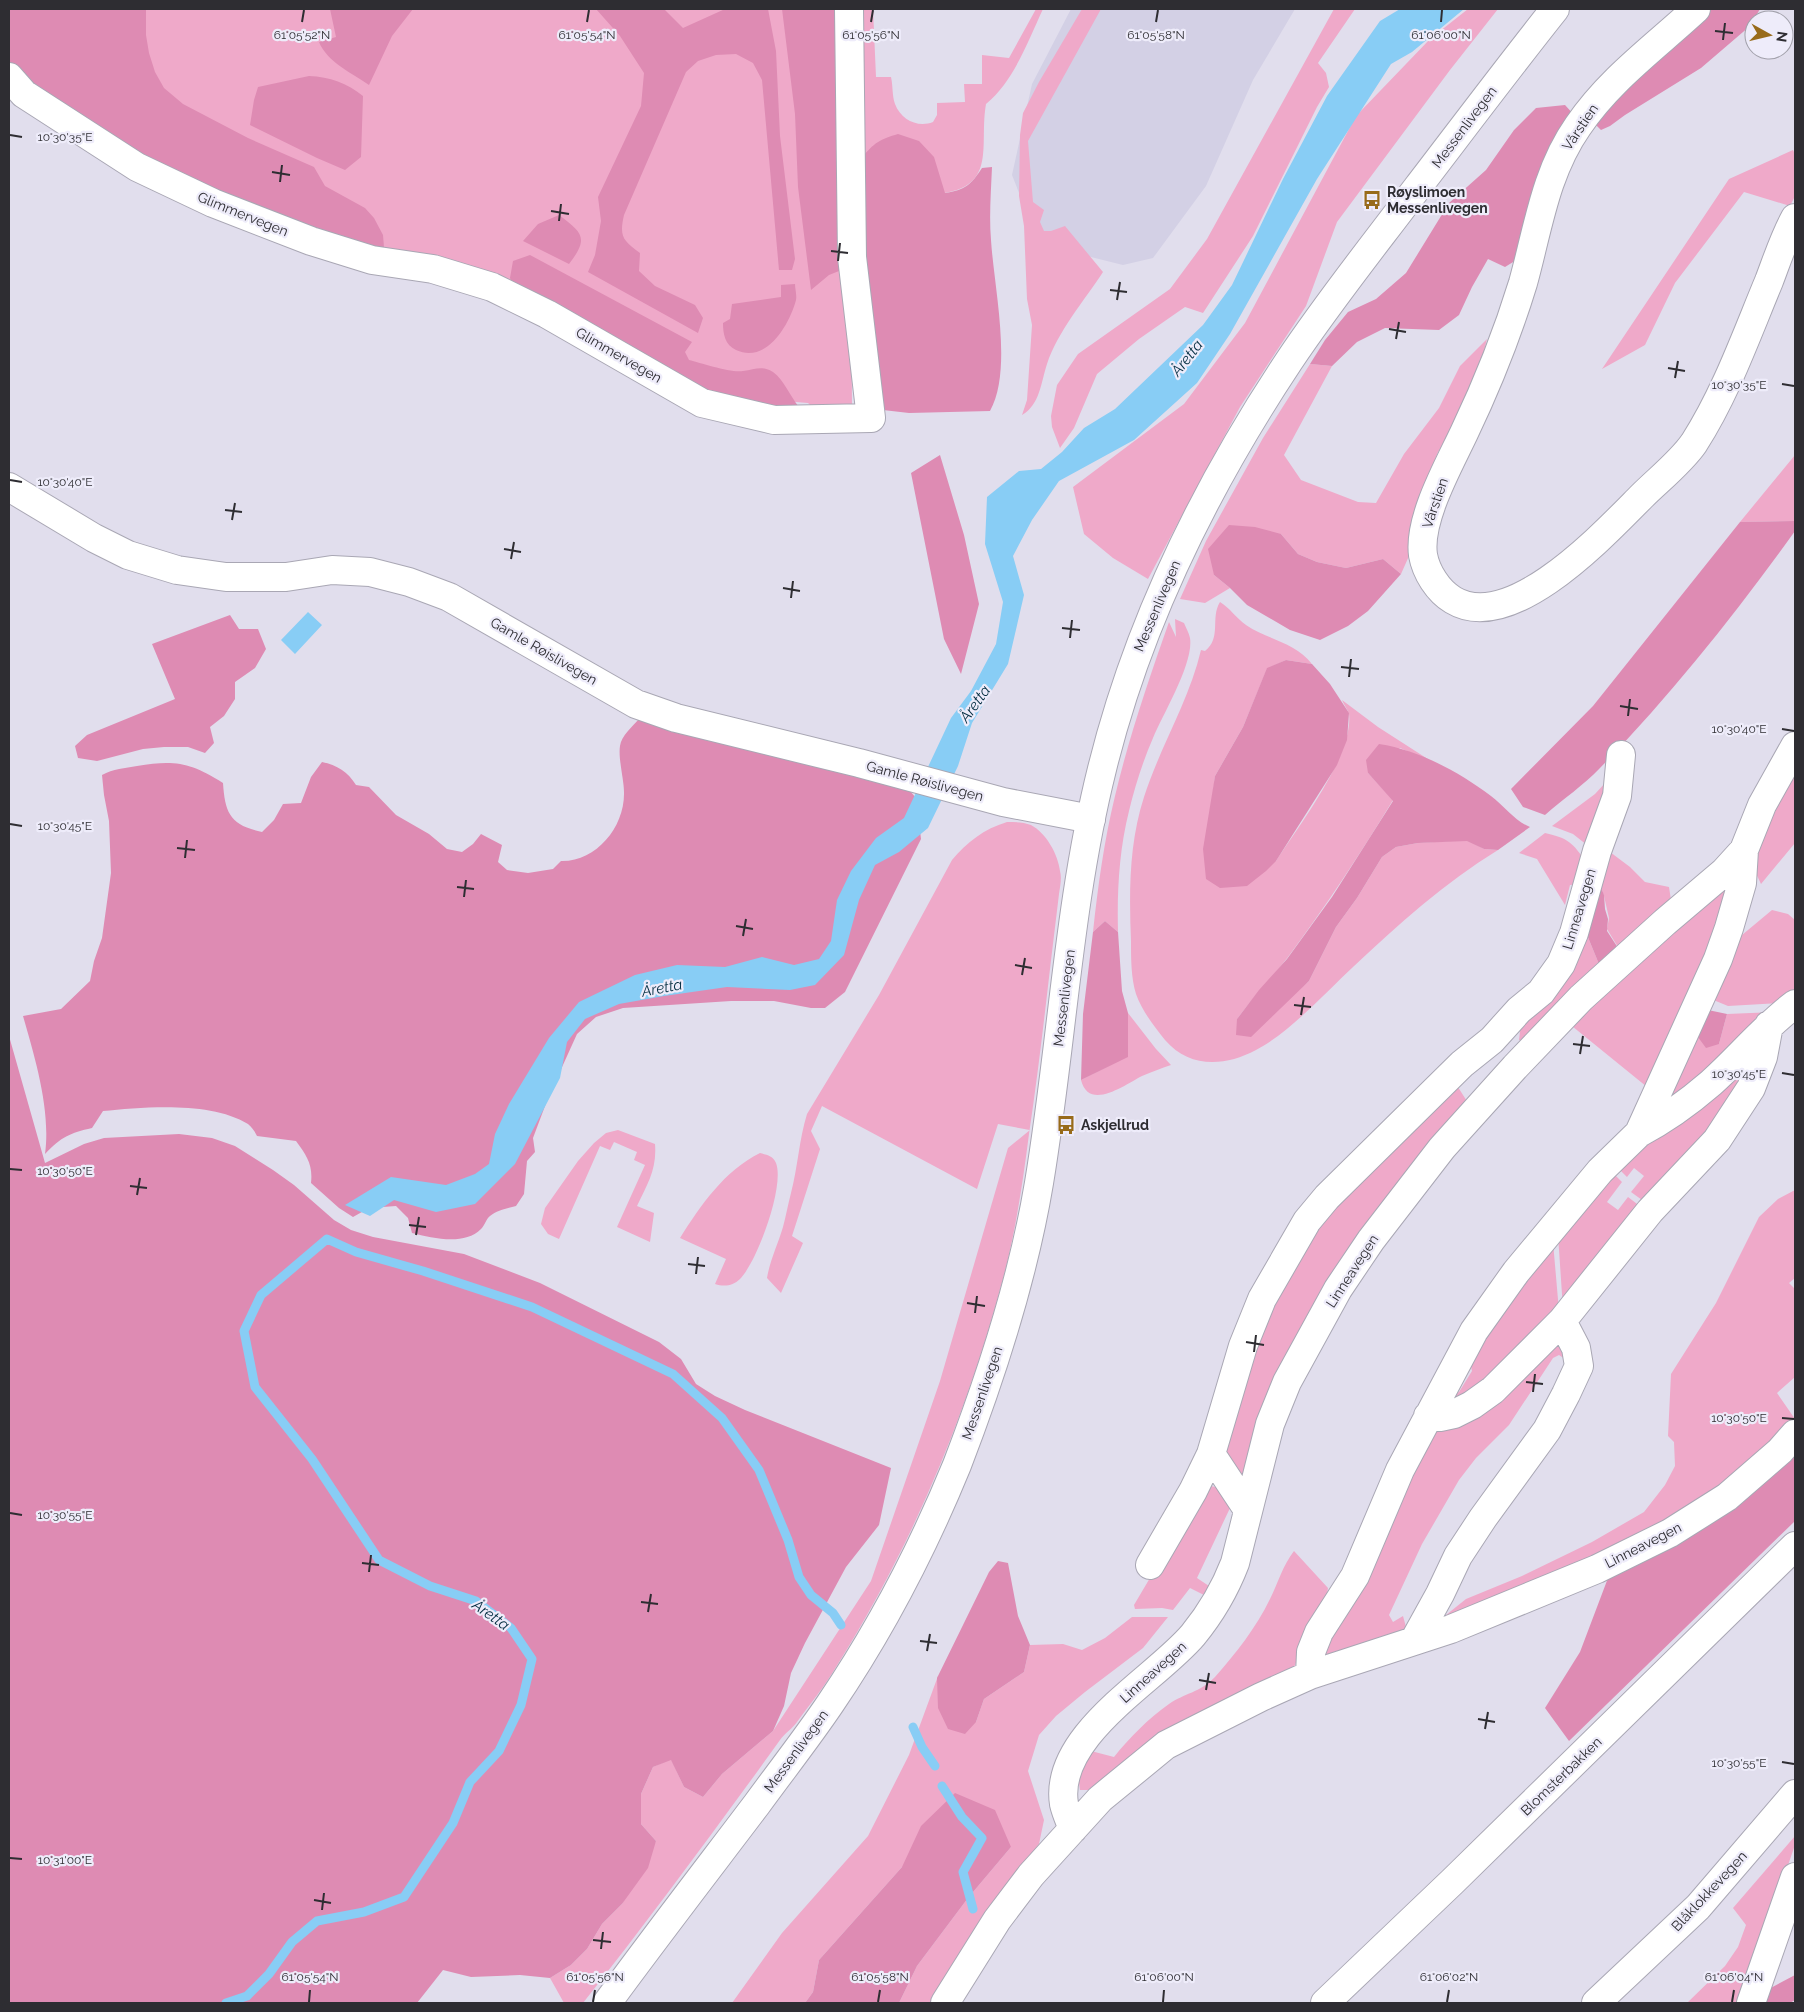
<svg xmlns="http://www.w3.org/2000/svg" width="1804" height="2012" font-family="Raleway,sans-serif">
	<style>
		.built { fill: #d3d0e5 }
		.green { fill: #efa9c9 }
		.forest { fill: #de8bb3 }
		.water { fill: #88cdf5 }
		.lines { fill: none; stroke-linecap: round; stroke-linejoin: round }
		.stream { stroke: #88cdf5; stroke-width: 9 }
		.minor-casing { stroke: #a9a7b4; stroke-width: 30 }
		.major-casing { stroke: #a9a7b4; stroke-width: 30 }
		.minor { stroke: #fff; stroke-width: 28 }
		.major { stroke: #fff; stroke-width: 28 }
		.ticks { fill: none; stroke: #2e2d32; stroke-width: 2 }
		.labels { text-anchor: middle; stroke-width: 4.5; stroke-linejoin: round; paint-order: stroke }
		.street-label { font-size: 14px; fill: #2e2d32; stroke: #eeecfa }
		.poi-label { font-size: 14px; font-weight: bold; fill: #2e2d32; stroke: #eeecfa; text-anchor: start }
		.water-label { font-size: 15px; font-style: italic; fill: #042e42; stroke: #eeecfa }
		.ticks-label { font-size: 12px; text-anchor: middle; fill: #2e2d32; stroke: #eeecfa; stroke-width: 4.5; stroke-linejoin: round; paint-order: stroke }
	</style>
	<rect width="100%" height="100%" fill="#e1deed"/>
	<path class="built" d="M1071 9H1295L1253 80 1206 186 1153 258 1123 265 1039 244 1012 175 1032 84Z"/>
	<path class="green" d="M9 9H849L852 406C846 406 837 403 831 405 819 407 819 413 808 403L712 395 384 247 383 244Z
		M859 9H873L876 77H891C893 85 892 96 895 104 901 120 918 128 933 122L937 115V103L965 102 964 84H982V55L1009 58 1036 9H1043C1028 41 1014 81 986 104 979 144 997 185 944 193L939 176 862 158Z
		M1082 9H1101L1028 141 1033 202 1044 210 1040 222 1044 231H1051L1065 226 1103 272C1084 301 1058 331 1047 364 1041 382 1040 405 1022 415L1027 400 1032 325 1027 299 1024 226 1019 196 1020 135 1023 113 1039 82Z
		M1334 9H1355L1318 63 1326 73 1329 87 1317 107 1253 236 1203 313 1185 307 1139 339 1097 374 1074 428 1060 448 1052 427 1051 416 1057 385 1078 354 1170 289 1207 239Z
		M1468 9H1498L1450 70 1337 222 1306 306 1240 407 1148 579 1113 558 1084 534 1073 487 1184 404 1245 323 1356 116 1430 39Z
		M1793 150 1795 154V196L1790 206 1744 192 1675 283 1645 345 1602 369 1729 179Z
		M1487 339 1475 387 1463 417 1438 452 1412 518 1409 556 1401 574 1383 559 1346 568 1317 562 1298 554 1281 534 1214 575 1230 588 1205 603 1180 599 1206 541 1263 438 1310 364 1332 366 1284 455 1301 480 1358 502 1376 503 1404 454 1439 408 1460 366Z
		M1795 455V521L1740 522Z
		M1220 602C1230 608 1236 618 1246 625 1268 640 1295 642 1312 664L1286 660 1267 669 1243 727 1215 776 1211 810 1276 861C1298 827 1354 754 1349 714 1348 710 1344 705 1342 700L1378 727 1434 763 1400 748 1368 773 1393 800C1360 854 1326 906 1288 957 1272 978 1253 997 1237 1019L1293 995 1309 981 1336 927 1357 898 1382 857 1396 847 1418 843 1467 840 1484 849 1498 850C1444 883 1399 924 1353 967 1325 993 1289 1033 1256 1050 1224 1067 1189 1068 1165 1040 1154 1026 1142 1011 1136 994 1131 978 1131 958 1131 941 1129 893 1129 843 1144 797 1160 747 1189 701 1201 650L1205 651C1222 638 1210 618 1220 602Z
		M1175 619 1184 623C1186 628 1189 633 1190 638 1194 663 1163 714 1153 738 1143 761 1135 786 1129 811 1119 851 1117 891 1118 932L1105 921 1093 932C1098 886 1104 841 1115 796 1129 737 1149 679 1169 622L1176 637Z
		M1795 769V843L1761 884 1753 867 1757 835Z
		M1611 779 1592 849 1573 834 1552 826 1595 794 1606 782Z
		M1007 822C1015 822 1024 822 1031 825 1046 833 1058 854 1060 871 1062 878 1060 887 1059 894 1049 974 1041 1054 1029 1134 1023 1181 1016 1229 1004 1275 968 1412 912 1546 836 1667 825 1686 810 1704 797 1722 792 1729 785 1733 780 1740 716 1829 651 1917 583 2003H564L550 1978 571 1965 587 1949 602 1924 622 1904 656 1841 641 1824V1794L653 1767 671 1759 684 1787 703 1797 722 1774 773 1731 871 1581 940 1381 1008 1148 1030 1130 998 1124 977 1189 822 1106 811 1131 820 1149 792 1236 803 1243 781 1293 767 1278C770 1260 778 1244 783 1227 786 1216 788 1204 791 1193 798 1166 799 1140 807 1114L879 995 952 860C967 842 984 829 1007 822Z
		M1545 833C1568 838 1573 843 1586 862L1583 884 1570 885 1565 905 1537 859 1519 853Z
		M1606 849 1630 867 1645 882 1669 887 1671 900 1621 952 1607 929 1609 918 1604 896 1598 878Z
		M1737 884 1652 1091 1567 1022 1712 890Z
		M1772 910 1788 914 1795 920V990L1792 997 1781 1003 1728 1006 1711 999 1736 940Z
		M1585 930 1601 969 1524 1042 1519 1040 1521 1023Z
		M1775 1012 1671 1108 1668 1089 1695 1033 1719 1044 1727 1014Z
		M1128 1013 1156 1049 1171 1065C1161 1068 1152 1072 1142 1076 1126 1084 1089 1112 1081 1080L1128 1056Z
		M1744 1061 1741 1094 1649 1205 1631 1192 1644 1176 1634 1168 1627 1177 1617 1167Z
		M1456 1084 1470 1106 1398 1193 1248 1470 1241 1475 1222 1450 1253 1345 1315 1222Z
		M618 1130 655 1144C657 1169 648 1183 637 1206L654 1213 650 1242 617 1227 645 1165 634 1160 637 1152 614 1142 610 1150 600 1146 559 1239 548 1234 541 1224 545 1208 578 1161 594 1143 606 1133Z
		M760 1153C767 1155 773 1156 776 1163 785 1186 757 1262 740 1279 733 1286 724 1287 715 1284L726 1259 680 1238C701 1205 724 1171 760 1153Z
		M1612 1172 1622 1182 1607 1202 1618 1210 1628 1197 1645 1210 1563 1309 1558 1235Z
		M1795 1190V1278L1789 1283 1795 1289V1377L1777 1393 1795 1419V1424L1754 1466 1624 1551 1441 1619 1466 1599 1522 1576 1592 1542 1644 1512 1665 1485 1675 1466 1674 1442 1668 1436 1671 1374 1716 1303 1759 1217 1778 1199Z
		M1553 1242 1559 1311 1521 1352 1452 1405 1451 1395 1459 1392 1472 1371 1469 1358Z
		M1561 1344 1565 1359 1559 1355 1553 1358 1509 1425 1476 1458 1459 1480 1422 1544 1389 1615 1393 1622 1403 1616 1406 1627 1395 1637 1320 1660 1432 1427 1552 1347Z
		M1211 1486 1219 1488 1230 1508 1197 1578 1212 1588 1206 1596 1190 1588 1173 1610 1162 1608 1135 1609 1134 1605 1202 1490Z
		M1294 1551 1328 1588 1327 1594 1309 1631 1293 1670 1202 1711 1162 1737 1094 1790H1080L1078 1776 1091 1751 1114 1757C1130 1737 1148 1719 1169 1704 1185 1693 1199 1693 1215 1677 1236 1653 1256 1628 1270 1599 1278 1583 1283 1565 1294 1551Z
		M1132 1617H1168L1143 1648 1085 1692 1056 1716 1039 1735 1028 1771 1044 1820 1039 1844 1023 1865 934 2003H899L917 1966 968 1898 1011 1847 902 1867 819 1960 813 1992 805 2003H732L782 1933 868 1836 909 1755 938 1676 976 1722 984 1699 1024 1672 1030 1645 1063 1644 1082 1650 1105 1638Z
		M1795 1836V1845L1740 2003H1687L1725 1966 1738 1947 1746 1925 1733 1908Z"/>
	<path class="forest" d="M9 9H146V35L149 53 155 72 164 88 183 104 248 138 314 167 325 186 365 208 374 218 383 235 384 247 369 249 229 203 79 120 9 65Z
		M330 9H413L392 36 369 85C352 73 327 62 319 42L336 37Z
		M596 9H664L683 28 725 9H768L776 51 780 136 795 259 792 270H779L762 80 753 63 736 54 716 55 698 61 686 72 624 215C619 237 623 240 640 253L639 271 655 286 695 305 703 318 698 333 588 272 595 255 601 221 598 197 641 106 644 73 620 36Z
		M782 9H839L844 269 829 275 811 290 798 187 795 114Z
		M1707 9H1760L1750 26 1701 68 1625 115 1610 126 1601 130 1596 125 1598 115Z
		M309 76C330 77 347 83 363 96L361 157 345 170 317 158 250 125 254 100 258 87Z
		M1565 105 1575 116 1518 259 1505 267 1488 259 1472 287 1459 315 1439 330 1385 328 1357 342 1332 366 1310 364 1325 340 1348 312 1376 299 1406 273 1449 203 1486 170 1514 130 1536 108Z
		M898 134 919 141 934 157 945 193C965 190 971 185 982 168L992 167C991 192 989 216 991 240 994 288 1013 370 990 411L909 413 883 410 866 274 862 158C873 143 881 139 898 134Z
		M559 215C583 233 589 238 569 264L523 241 538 224Z
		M530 255 692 342 685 352 689 360C701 363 731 373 743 371 755 370 761 365 773 372 784 380 790 396 799 407L797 411 712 395 515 290 510 278 513 261Z
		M795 284C795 289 797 295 796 300 789 326 766 364 736 350 725 345 723 334 723 323L730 319 732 304 781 297V285Z
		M940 455 964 535 979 604 961 674 944 639 911 473Z
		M1795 521V531C1736 613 1671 695 1600 768 1584 785 1563 799 1545 815L1523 807 1511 789 1593 706 1740 522Z
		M1229 525 1255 527 1281 534 1298 554 1317 562 1346 568 1383 559 1401 574 1368 611 1348 626 1320 640 1290 630 1247 605 1230 588 1214 575 1208 549Z
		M230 615 239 629H258L266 649 255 668 235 682V699L224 716 210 727 214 743 205 753 188 747H164L143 749 97 761 78 758 75 746 87 735 175 699 152 644Z
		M1286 660 1312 664 1330 684 1349 713 1347 740 1337 765 1276 861 1266 871 1247 886 1220 888 1206 879 1203 849 1215 776 1243 727 1267 668Z
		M640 718 905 785 916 798 921 839 845 992 825 1008H811L774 1001H731L623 1008 596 1017 577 1034 548 1098 533 1138 535 1152 527 1161 524 1194 516 1206C508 1208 497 1210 490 1216 486 1219 485 1225 481 1229 464 1246 433 1238 412 1233L408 1218 396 1206 369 1208 353 1217 339 1208 311 1183C313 1165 307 1156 296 1141L257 1136C255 1132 252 1127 248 1124 211 1101 144 1107 103 1111L92 1128C70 1133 61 1137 45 1154 51 1110 35 1058 23 1016L61 1009 90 981 94 961 102 938 111 873 109 821 104 795 102 775C113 769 125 768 137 766 174 760 190 762 223 783 225 813 230 825 262 832L274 820 283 804 301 803 311 777 322 762C337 765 348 772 356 785L369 787 396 815 429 834 447 849 462 852 473 844 481 834 502 845 498 862 507 870 528 873 553 869 561 861C596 862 625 827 624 792 624 780 618 758 620 746 621 736 633 726 640 718Z
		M1379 744C1419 750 1459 772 1491 796 1505 807 1515 821 1530 827L1498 850 1484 849 1467 841 1418 843 1396 847 1382 857 1357 898 1336 927 1309 981 1251 1037 1236 1035 1237 1019 1259 990 1287 959 1332 897 1393 801 1368 773 1366 760Z
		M1598 880 1604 895 1605 909 1608 919 1607 931 1620 951 1601 969 1585 930Z
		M1105 921 1118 932 1122 991 1128 1013V1057L1081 1080 1083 1014 1093 932Z
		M1708 1010 1727 1014 1719 1044 1706 1048 1695 1033Z
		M9 1036 45 1163 84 1144 104 1138 179 1134 212 1138 235 1146 273 1170 294 1185 334 1220 351 1230 373 1237 464 1254 540 1283 659 1342 681 1359 696 1384 715 1396 745 1410 891 1468 879 1525 846 1567 805 1643 791 1673 784 1706 773 1731 722 1774 703 1797 684 1787 671 1760 653 1767 641 1794V1824L656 1841 648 1868 622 1904 602 1924 587 1949 571 1965 550 1978 520 1975 471 1977 443 1970 417 2003H9Z
		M1795 1449V1521L1569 1741 1545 1708 1580 1652 1608 1578Z
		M998 1561 1008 1563 1018 1616 1030 1645 1024 1672 984 1699 976 1722 965 1734 948 1729 938 1708 937 1678 989 1572Z
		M955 1793 995 1810 1011 1847 968 1898 917 1966 899 2003H805L813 1992 819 1960 902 1867 921 1826Z
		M1795 1975V2000L1790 2003H1763L1767 1990Z"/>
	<path class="water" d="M1400 9H1464L1412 52 1391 64 1317 179 1230 334 1197 383 1134 440 1059 481 1032 520 1013 556 1024 595 1008 664 972 723 958 766 928 828 899 852 875 865 859 900 844 955 815 985 790 990 727 987 664 996 619 1004 585 1019 567 1042 560 1078 515 1164 475 1204 436 1212 394 1200 370 1216 345 1205 391 1177 446 1185 475 1174 489 1164 495 1134 509 1104 549 1038 579 1002 635 975 677 965 725 967 762 957 794 965 819 959 831 941 837 900 851 871 876 838 904 818 951 718 971 691 996 644 1003 602 985 544 987 497 1019 471 1041 469 1062 452 1084 428 1115 409 1203 325 1232 285 1283 179 1327 96 1380 21Z
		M308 612 322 625 295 654 281 640Z"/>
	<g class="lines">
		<path class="stream" d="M913 1727 922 1747 935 1766
			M942 1786 962 1817 982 1838 963 1872 973 1909
			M226 2003 247 1996 269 1974 292 1942 317 1921 364 1912 404 1897 453 1823 470 1782 499 1751 521 1705 532 1659 511 1628 476 1601 430 1586 379 1560 312 1459 255 1387 244 1331 261 1295 327 1239 356 1252 423 1271 532 1307 673 1374 722 1418 759 1470 788 1540 799 1577 811 1595 833 1613 841 1625"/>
		<g class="minor-casing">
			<path id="minor" d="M1696 9C1655 47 1610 79 1578 126 1545 173 1538 229 1523 283 1508 332 1486 387 1464 433 1449 465 1418 519 1423 555 1426 572 1438 591 1453 600 1511 635 1604 534 1642 496 1658 480 1681 462 1694 443 1726 393 1746 336 1769 281 1777 260 1784 238 1795 218
				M9 77 24 94 137 167 213 203 311 241 372 260 433 269 492 287 547 314 702 403 774 420 871 418 852 257 849 9
				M9 487 94 538 128 555 177 570 226 577H286L332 570 370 572 409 582 449 597 636 704 676 718 859 763 1003 802 1091 819
				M1639 1133C1664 1120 1689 1102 1711 1083 1740 1057 1764 1027 1795 1004
				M1428 1416 1440 1417 1454 1414 1472 1405 1493 1390 1562 1321 1650 1211 1717 1140 1751 1088 1763 1057 1769 1025
				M1211 1454 1248 1510
				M1150 1565 1193 1491 1211 1454 1243 1346 1262 1299 1307 1221 1327 1197 1462 1064 1492 1040 1519 1010 1541 992 1561 964 1574 933 1597 851 1617 796 1621 755
				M1414 1641 1440 1594 1458 1556 1483 1518 1547 1430 1566 1394 1579 1366 1576 1348 1562 1321
				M1310 1675 1311 1652 1319 1632 1355 1576 1400 1470 1474 1331 1516 1272 1600 1171 1639 1133 1718 959 1729 928 1742 883 1744 850
				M1073 1829C1070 1821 1066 1813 1064 1804 1053 1735 1155 1680 1193 1635 1211 1613 1225 1589 1235 1563L1270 1424 1287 1382 1338 1289 1371 1240 1442 1148 1515 1067 1581 998 1665 922 1724 872 1744 850 1762 805 1795 746
				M945 2003 997 1920 1031 1875 1100 1799 1166 1745 1261 1697 1310 1675 1451 1629 1597 1569 1670 1533 1727 1497 1780 1451 1795 1434
				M1325 2003 1452 1882 1795 1546
				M1596 2003 1698 1907 1795 1794
				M1751 2003 1795 1877"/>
		</g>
		<g class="major-casing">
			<path id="major" d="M607 2003C656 1936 707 1870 757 1804 781 1771 807 1738 830 1704 881 1629 923 1548 957 1465 992 1374 1023 1279 1039 1183 1062 1045 1068 905 1102 769 1138 623 1206 486 1289 361 1329 301 1374 245 1417 188 1463 128 1508 68 1555 9"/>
		</g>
		<use href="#minor" class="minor"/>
		<use href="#major" class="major"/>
	</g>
	<path class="ticks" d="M302 22 304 10M587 22 589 10M871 22 873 10M1156 22 1158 10M1441 22 1442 10M1715 31 1733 33M1723 40 1725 23M10 135 22 137M272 172 290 175M280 182 282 165M551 211 569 214M559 221 561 204M831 251 848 253M838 261 840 243M1110 290 1127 292M1117 300 1120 282M1389 329 1406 332M1396 339 1399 322M1668 368 1685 371M1675 378 1678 361M1782 384 1794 386M10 480 22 482M225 510 242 512M232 520 235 503M504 549 521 552M511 559 514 542M783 588 800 591M791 598 793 581M1062 628 1080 630M1070 638 1072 620M1341 667 1359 669M1349 677 1351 659M1620 706 1638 709M1628 716 1630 699M1782 729 1794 731M10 824 22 826M177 848 195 850M185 858 187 840M457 887 474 889M464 897 466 880M736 926 753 929M743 936 746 919M1015 965 1032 968M1022 975 1025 958M1294 1005 1311 1007M1301 1015 1304 997M1573 1044 1590 1046M1580 1054 1583 1036M1782 1073 1794 1075M10 1169 22 1170M130 1186 147 1188M137 1195 140 1178M409 1225 426 1227M416 1235 419 1217M688 1264 705 1266M696 1274 698 1257M967 1303 985 1306M975 1313 977 1296M1246 1342 1264 1345M1254 1352 1256 1335M1526 1382 1543 1384M1533 1392 1535 1374M1782 1418 1794 1419M10 1513 22 1515M362 1563 379 1565M369 1572 371 1555M641 1602 658 1604M648 1612 651 1594M920 1641 937 1643M927 1651 930 1634M1199 1680 1216 1683M1206 1690 1209 1673M1478 1719 1495 1722M1485 1729 1488 1712M1782 1762 1794 1764M10 1858 22 1859M314 1900 331 1903M322 1910 324 1893M593 1940 611 1942M601 1949 603 1932M309 2002 310 1990M593 2002 595 1990M878 2002 880 1990M1163 2002 1164 1990M1447 2002 1449 1990M1732 2002 1734 1990"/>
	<defs>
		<g id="bus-bare" transform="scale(1.5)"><path d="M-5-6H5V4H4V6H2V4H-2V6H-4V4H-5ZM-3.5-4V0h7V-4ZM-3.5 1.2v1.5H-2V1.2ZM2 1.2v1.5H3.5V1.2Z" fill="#986b1a" stroke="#eeecfa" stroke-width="2.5" paint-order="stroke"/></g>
	</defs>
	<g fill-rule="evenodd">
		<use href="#bus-bare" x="1372" y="200"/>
		<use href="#bus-bare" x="1066" y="1125"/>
	</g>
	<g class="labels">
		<g class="street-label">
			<text transform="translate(1464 127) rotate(-53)" y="5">Messenlivegen</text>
			<text transform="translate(1580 127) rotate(-56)" y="5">Vårstien</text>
			<text transform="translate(243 214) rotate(22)" y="5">Glimmervegen</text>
			<text transform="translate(619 355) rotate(30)" y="5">Glimmervegen</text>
			<text transform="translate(1435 503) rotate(-71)" y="5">Vårstien</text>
			<text transform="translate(1157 606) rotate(-67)" y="5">Messenlivegen</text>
			<text transform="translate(544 651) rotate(30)" y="5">Gamle Røislivegen</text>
			<text transform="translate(925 781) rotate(15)" y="5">Gamle Røislivegen</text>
			<text transform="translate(1579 909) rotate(-73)" y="5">Linneavegen</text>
			<text transform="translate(1064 998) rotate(-83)" y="5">Messenlivegen</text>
			<text transform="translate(1352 1271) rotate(-57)" y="5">Linneavegen</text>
			<text transform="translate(982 1393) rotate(-71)" y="5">Messenlivegen</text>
			<text transform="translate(1643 1545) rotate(-27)" y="5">Linneavegen</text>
			<text transform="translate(1153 1672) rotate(-42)" y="5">Linneavegen</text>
			<text transform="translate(796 1751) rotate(-54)" y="5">Messenlivegen</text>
			<text transform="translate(1561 1776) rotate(-44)" y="5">Blomsterbakken</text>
			<text transform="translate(1709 1891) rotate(-47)" y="5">Blåklokkevegen</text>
		</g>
		<g class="poi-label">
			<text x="1387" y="197">Røyslimoen<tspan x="1387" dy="16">Messenlivegen</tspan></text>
			<text x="1081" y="1130">Askjellrud</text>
		</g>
		<g class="water-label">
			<text transform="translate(1187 358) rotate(-52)" y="5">Åretta</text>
			<text transform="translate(975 704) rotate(-54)" y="5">Åretta</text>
			<text transform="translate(662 988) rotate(-11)" y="5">Åretta</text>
			<text transform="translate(491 1615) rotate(35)" y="5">Åretta</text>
		</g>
	</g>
	<g class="ticks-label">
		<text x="302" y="39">61°05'52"N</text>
		<text x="587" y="39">61°05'54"N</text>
		<text x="871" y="39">61°05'56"N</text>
		<text x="1156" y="39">61°05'58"N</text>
		<text x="1441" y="39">61°06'00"N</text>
		<text x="65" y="141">10°30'35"E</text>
		<text x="1739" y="389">10°30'35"E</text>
		<text x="65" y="486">10°30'40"E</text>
		<text x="1739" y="733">10°30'40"E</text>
		<text x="65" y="830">10°30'45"E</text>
		<text x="1739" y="1078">10°30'45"E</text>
		<text x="65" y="1175">10°30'50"E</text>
		<text x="1739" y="1422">10°30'50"E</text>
		<text x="65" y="1519">10°30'55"E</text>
		<text x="1739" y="1767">10°30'55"E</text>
		<text x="65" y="1864">10°31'00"E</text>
		<text x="310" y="1981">61°05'54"N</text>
		<text x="595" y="1981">61°05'56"N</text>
		<text x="880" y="1981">61°05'58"N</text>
		<text x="1164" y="1981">61°06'00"N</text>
		<text x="1449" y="1981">61°06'02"N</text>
		<text x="1734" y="1981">61°06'04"N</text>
	</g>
	<rect width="1804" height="2012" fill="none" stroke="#2e2d32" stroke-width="20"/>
	<g transform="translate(1769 35) rotate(98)"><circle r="24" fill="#eeecfa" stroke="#a1a0aa"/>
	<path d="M0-4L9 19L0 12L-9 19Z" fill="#986b1a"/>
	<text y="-8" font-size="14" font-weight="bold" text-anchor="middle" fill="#2e2d32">N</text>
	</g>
</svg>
